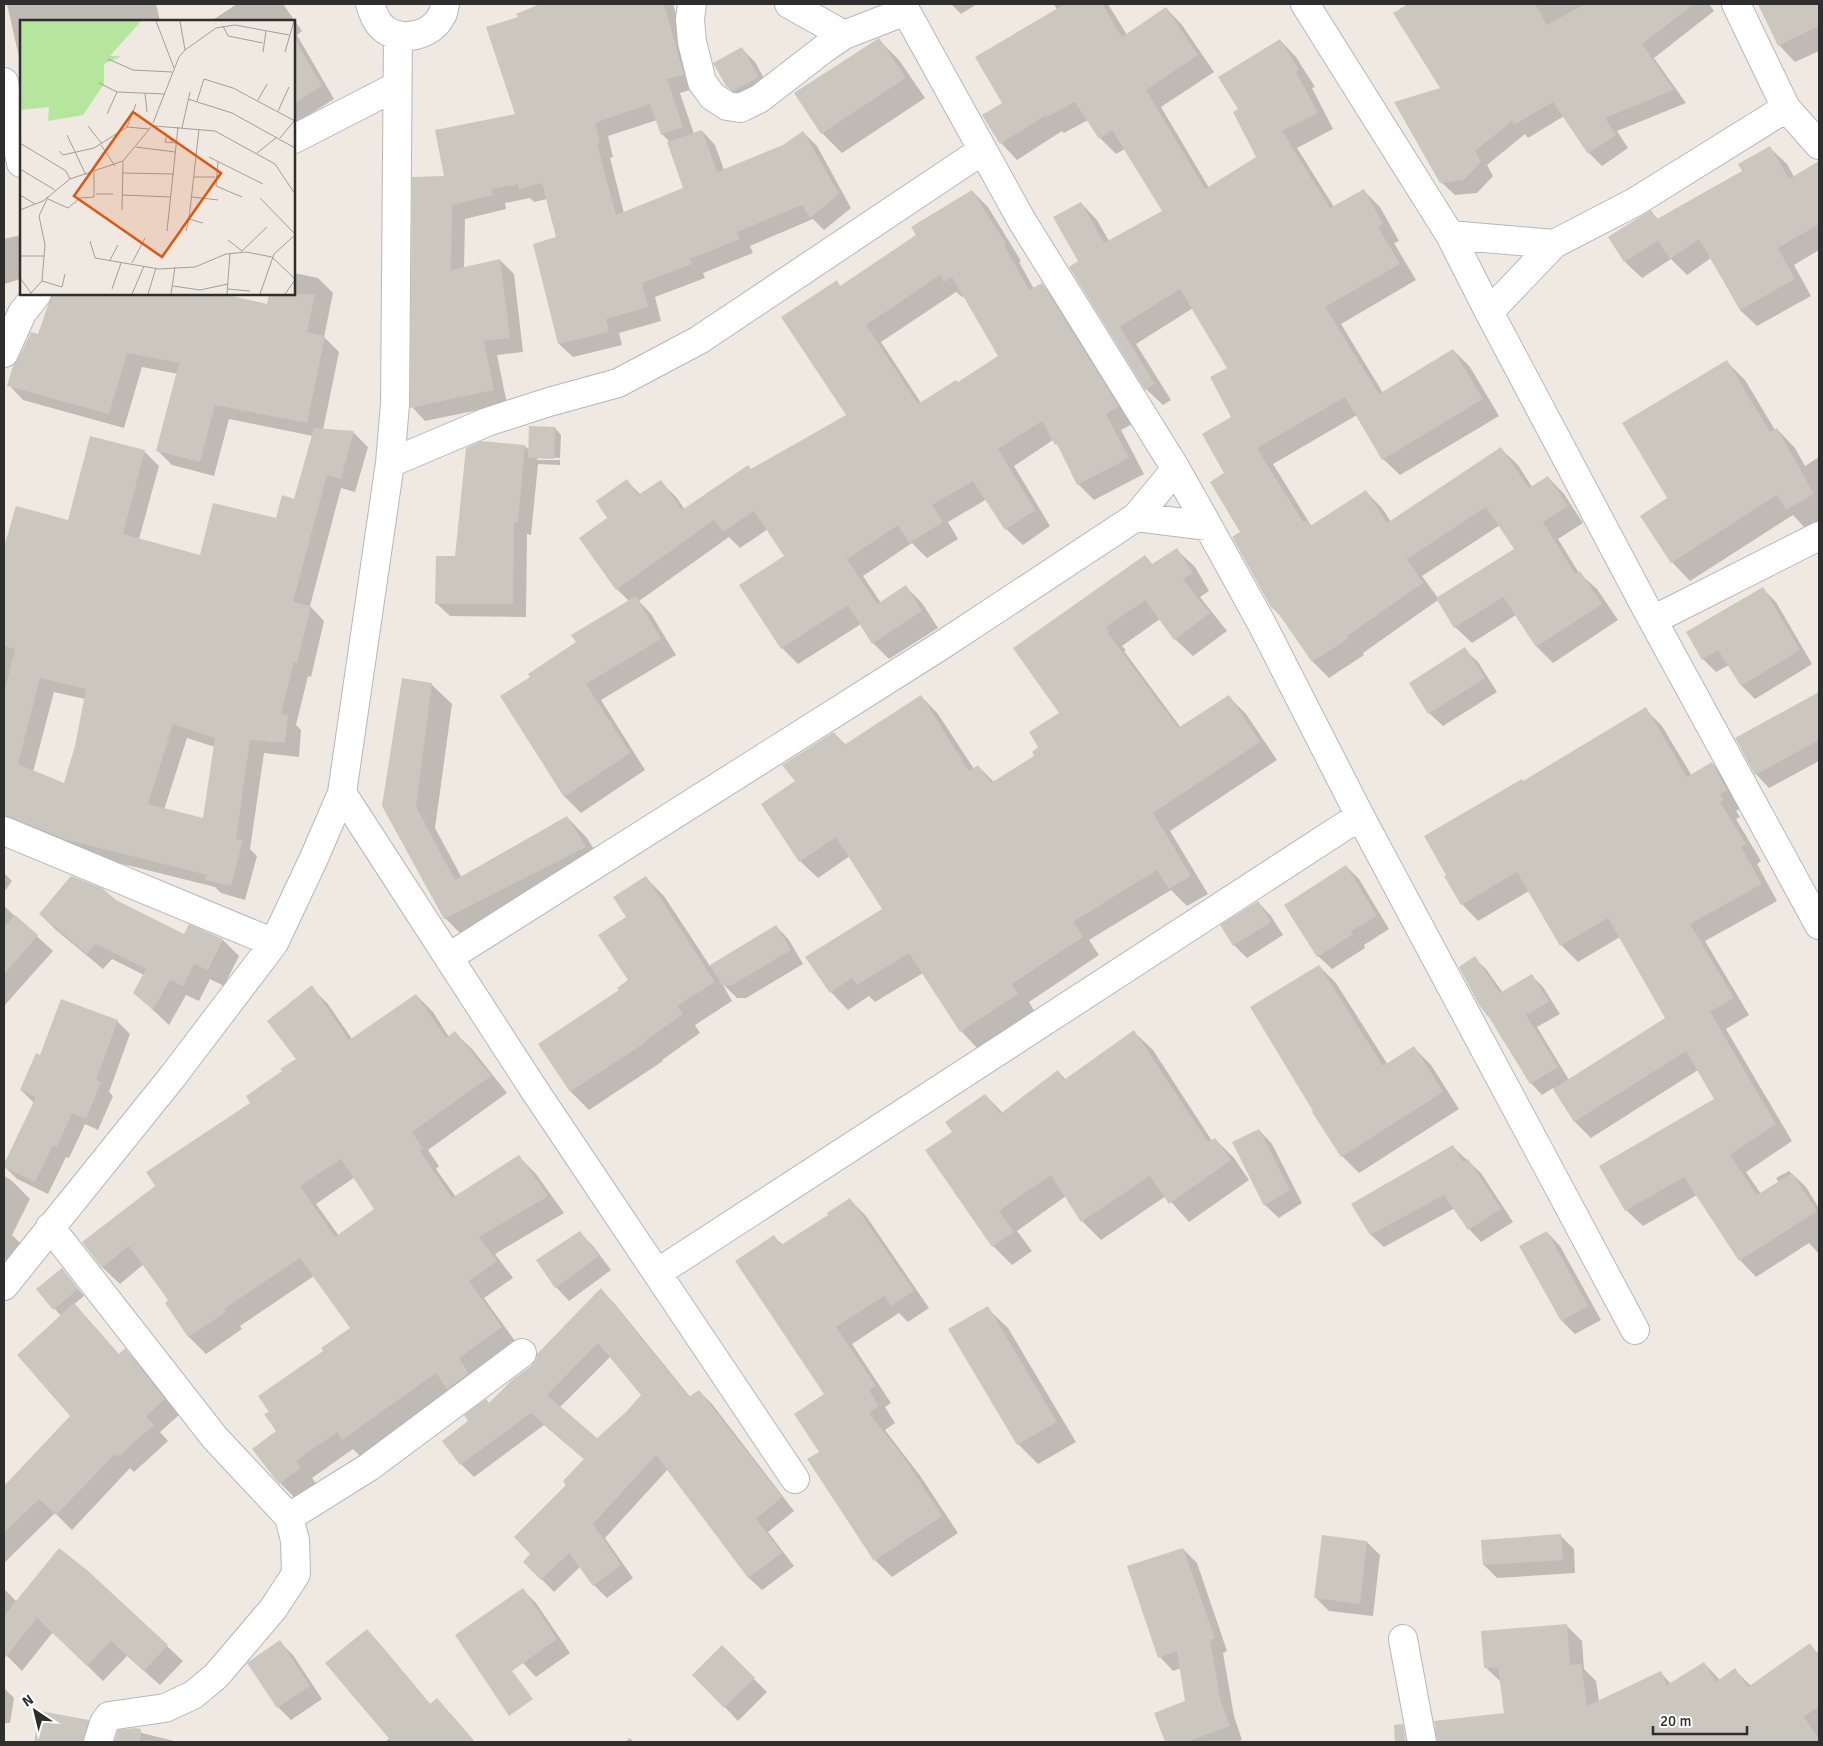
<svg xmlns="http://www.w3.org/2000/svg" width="1823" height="1746" font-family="Signika,sans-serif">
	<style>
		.shadow { fill: #0003; fill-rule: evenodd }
		.building { fill: #cbc7bf; fill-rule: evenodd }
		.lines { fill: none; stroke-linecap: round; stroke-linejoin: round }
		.minor-casing { stroke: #b4b7c1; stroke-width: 30 }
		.minor { stroke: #fff; stroke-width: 28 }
		.inset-road { fill: none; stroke: #a29e99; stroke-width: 1 }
		.view { fill: #df570e; fill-opacity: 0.15; stroke: #df570e; stroke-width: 2.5 }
		.inset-edge { fill: none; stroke: #2e2e2e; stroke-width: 2.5 }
	</style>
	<rect width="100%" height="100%" fill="#efe9e1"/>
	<path class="shadow" d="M7 4H156L160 21H21V66Z
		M237 4H283L302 31 297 35 334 99 294 124V21H211Z
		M543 4H673L697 88 680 93 694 134 702 131 715 145 724 170 783 146 803 132 817 146 851 208 824 230 813 219 750 246 753 253 703 273 705 278 655 297 661 321 619 333 622 345 573 357 559 344 558 238 547 199 534 202 530 198 505 203 506 209 465 219 464 269 500 260 514 274 523 352 497 355 507 404 425 421 412 407 445 177 516 115 519 18 518 15ZM657 120 662 134 670 142 685 189 624 213 610 158 613 157 608 136Z
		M951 4H977L961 14Z
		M1054 4H1108L1127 35 1166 8 1182 25 1214 72 1161 107 1209 188 1258 158 1240 110 1280 40 1296 57 1315 87 1312 88 1333 129 1297 148 1334 207 1363 190 1380 207 1399 241 1394 243 1416 280 1341 324 1383 393 1453 350 1470 367 1499 416 1400 475 1383 459 1357 415 1273 464 1312 527 1366 492 1382 508 1391 522 1501 449 1518 465 1532 487 1548 477 1564 494 1583 523 1558 539 1579 573 1597 589 1618 620 1553 663 1537 647 1516 615 1472 643 1455 627 1438 600 1363 653 1364 655 1329 678 1313 662 1285 621 1273 608 1242 532 1226 473 1232 418 1229 368 1193 308 1136 344 1171 400 1163 405 1146 389 1080 262 1081 203 1097 220 1109 241 1164 212 1125 149 1116 154 1100 138 1088 120 1064 133 1062 131 1017 160 1001 143 1004 103 1057 10ZM1500 525 1516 549 1438 598 1422 576Z
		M1410 4H1454L1456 6 1459 4H1709L1714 11 1654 58 1686 103 1617 131 1628 148 1602 166 1589 153 1564 116 1528 138 1525 134 1487 165 1493 176 1477 193 1455 195 1441 182 1442 89 1395 14Z
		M1759 4H1819V51L1795 62 1779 45Z
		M879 40 899 60 925 98 842 153 822 133Z
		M742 49 755 62 771 91 741 100 727 86Z
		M1770 148 1787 164 1794 177 1819 164V250L1794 265 1811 296 1757 326 1740 310 1711 258 1687 275 1671 259 1642 278 1625 262 1610 238 1651 212 1658 219 1744 171Z
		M972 191 988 207 1021 261 1019 262 1034 289 1042 284 1058 301 1134 423 1121 430 1144 474 1094 500 1078 484 1061 450 1053 440 1014 466 1050 526 1023 545 1006 529 987 499 948 522 958 539 927 558 912 543 863 576 881 603 906 587 922 603 938 628 889 659 873 643 861 624 798 664 782 648 786 556 768 529 740 548 729 537 639 601 651 614 676 655 601 700 645 770 581 813 565 797 532 678 629 601 617 589 581 538 609 518 627 481 641 495 660 481 677 498 685 510 847 416 836 282 841 287 918 236ZM956 292 962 297 964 296 999 357 958 383 921 403 881 342Z
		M21 235V279L4 284V239Z
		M294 273 318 278 333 293 324 337 339 352 323 430 354 433 368 447 355 492 341 488 310 606 324 621 311 677 308 676 296 725 301 730 299 757 264 753 250 849 257 856 245 900 221 893 215 887 83 854 4 822V548L69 522 145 452 159 466 139 539 201 556 277 520 295 500 313 436 229 419 214 476 172 465 158 451 178 374 142 367 124 428 23 400 9 385 39 336 54 294H221L268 305 270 294H294ZM54 692 85 699 76 746 65 785 33 772ZM187 738 215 747 204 820 164 810Z
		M1726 361 1745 380 1775 430 1777 429 1795 448 1805 466 1819 457V520L1805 528 1793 515 1690 581 1672 562 1669 499Z
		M555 428 561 435 560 458 536 457 538 460H560V465L538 464 531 535 527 534 526 617 450 616 436 603 456 557 525 446 530 451Z
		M1177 550 1195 567 1209 591 1200 597 1227 631 1193 656 1175 639 1160 619 1122 646 1126 650 1124 651 1181 728 1228 696 1246 714 1277 760 1170 831 1208 894 1187 906 1171 890 1089 940 1099 955 1029 1002 1035 1012 978 1049 961 1031 923 973 875 1002 869 996 848 1010 831 992 884 909 850 856 818 878 800 861 796 782 834 733 846 745 921 696 938 714 974 769 978 766 994 782 1035 756 1061 714 1015 649 1145 556 1153 565Z
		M1763 589 1776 602 1812 664 1755 699 1742 686 1729 665 1716 672 1703 659Z
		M1464 649 1478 662 1497 692 1443 726 1429 713Z
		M431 684 452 704 435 828 462 878 567 817 587 838 605 867 465 938 445 918 384 805Z
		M1819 694V761L1769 788 1756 774 1736 738Z
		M1645 709 1662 726 1692 776 1712 763 1728 780 1743 807 1736 811 1740 817 1736 819 1761 861 1757 864 1777 901 1705 941 1749 1015 1726 1029 1792 1141 1746 1172 1761 1194 1779 1183 1776 1178 1789 1171 1806 1187 1819 1208V1254L1809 1243 1756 1277 1740 1260 1697 1195 1643 1226 1626 1210 1715 1099 1698 1070 1591 1138 1574 1121 1553 1088 1542 1095 1531 1083 1491 1019 1486 1014 1474 958 1486 969 1503 993 1532 976 1543 987 1560 1014 1537 1027 1569 1080 1667 1018 1620 937 1578 962 1561 945 1529 891 1478 921 1462 904 1524 782Z
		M1346 866 1359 879 1389 929 1364 945 1365 948 1332 969 1318 956Z
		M4 873 12 881 4 892Z
		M646 878 664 896 710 966 776 926 789 940 803 964 746 998H737L722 983 732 1001 695 1025 700 1033 662 1060 663 1061 589 1110 571 1092 539 1044 620 990 630 980 628 917Z
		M115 901 185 936 189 926 223 940 239 956 224 986 210 979 199 1001 186 995 169 1025 135 993 144 975 112 959 103 969 56 930 40 914Z
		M1258 902 1271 916 1283 935 1247 958 1234 945Z
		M4 906 53 951 4 1006Z
		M1319 966 1336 983 1388 1065 1414 1048 1431 1065 1459 1109 1359 1173 1342 1156Z
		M311 987 328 1004 352 1039 416 995 433 1012 449 1037 455 1033 472 1049 507 1093 428 1150 439 1166 436 1169 456 1197 519 1157 536 1174 564 1213 495 1254 513 1278 484 1298 518 1345 360 1456 353 1449 312 1478 317 1485 297 1500 280 1483 278 1431 271 1412 325 1351 352 1329 314 1276 240 1326 242 1329 206 1354 189 1337 166 1303 170 1301 144 1264 120 1284 103 1268 83 1242 157 1187 252 1103 298 1059ZM355 1177 376 1209 339 1236 316 1204Z
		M117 1021 130 1034 109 1092 113 1096 98 1130 85 1124 69 1158 66 1157 48 1194 17 1179 4 1166 34 1103 21 1090 41 1057Z
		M1134 1032 1153 1050 1212 1141 1215 1139 1234 1158 1249 1180 1189 1222 1166 1196 1101 1240 1082 1221 1066 1196 1017 1231 1032 1251 1012 1265 993 1246 954 1132 985 1095 1003 1113 1058 1071 1066 1080Z
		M1259 1130 1272 1144 1302 1203 1279 1218 1265 1205Z
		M1453 1147 1481 1173 1513 1222 1481 1242 1469 1229 1455 1208 1384 1247 1371 1235 1353 1204Z
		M4 1176 11 1180 30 1199 12 1235 20 1243 9 1261 4 1258Z
		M849 1199 866 1216 929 1308 908 1322 899 1313 852 1344 891 1403 885 1407 895 1423 885 1430 921 1477 958 1533 892 1577 875 1560 809 1459 821 1452 826 1394 774 1237 783 1245 830 1215Z
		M1547 1232 1560 1246 1601 1320 1575 1334 1562 1321 1521 1246Z
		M580 1233 593 1246 611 1270 569 1301 556 1287Z
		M62 1269 84 1296 73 1305 119 1355 125 1350 140 1365 179 1415 160 1432 168 1441 134 1472 130 1468 72 1530 55 1513 4 1563V1488L71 1416 61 1316 38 1290Z
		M601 1290 614 1303 691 1398 699 1391 712 1404 794 1511 768 1532 794 1566 762 1590 749 1578 668 1469 605 1538 633 1578 607 1598 594 1585 580 1567 554 1592 525 1562 532 1554 568 1485 584 1459 544 1425 474 1477 461 1464 489 1404 532 1366ZM611 1356 643 1395 627 1413 597 1440 560 1407Z
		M987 1308 1008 1328 1076 1442 1038 1464 1018 1444 950 1330Z
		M1560 1535 1574 1549 1575 1573 1497 1578 1484 1565Z
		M1367 1542 1380 1555 1373 1616 1329 1611 1316 1598Z
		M1183 1549 1197 1563 1227 1651 1223 1653 1234 1716 1242 1740 1236 1742H1166L1156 1713 1187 1702 1181 1668 1173 1671 1160 1657Z
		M86 1571 183 1661 160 1685 127 1656 103 1681 53 1632 22 1671 4 1653V1589L17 1602Z
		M523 1590 536 1603 570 1653 536 1677 523 1663Z
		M1566 1625 1582 1641 1584 1669 1596 1681 1599 1701 1661 1673 1671 1684 1704 1663 1720 1680 1735 1670 1751 1686 1809 1645 1819 1654V1742H1438L1439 1740 1506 1714 1502 1683 1485 1667Z
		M367 1630 380 1644 431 1705 450 1713 475 1742H385L390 1738Z
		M280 1642 293 1655 322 1699 291 1720 278 1707Z
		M722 1647 767 1692 738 1721 694 1675Z
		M4 1688 14 1698 10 1723H4Z
		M41 1713 88 1721 101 1734 98 1742H36Z
		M130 1730 178 1742H116L119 1732Z
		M630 1738 634 1742H625Z"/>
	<path class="building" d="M540 4H664L684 75 667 79 683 127 661 135 650 104 595 123 600 143 597 144 616 215 683 188 667 142 702 130 717 172 783 145 803 131 839 194 810 218 802 205 737 232 740 239 690 259 692 264 642 283 648 307 606 319 609 332 558 344 533 244 556 237 542 183 519 189 518 184 492 189 493 195 452 205 451 270 500 259 510 338 484 341 494 390 410 408 412 177 444 176 435 130 515 114 486 27 518 17 516 14Z
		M1065 4H1102L1122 37 1166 7 1198 55 1146 90 1205 189 1256 157 1233 112 1238 109 1218 77 1280 39 1299 70 1296 72 1318 113 1282 131 1330 208 1364 189 1383 224 1378 227 1400 264 1325 307 1379 394 1453 349 1483 399 1382 460 1345 397 1257 448 1303 522 1307 520 1310 526 1366 490 1387 523 1501 447 1529 488 1548 476 1568 506 1543 522 1575 574 1580 571 1602 604 1536 647 1503 597 1454 628 1436 598 1514 549 1486 507 1407 559 1423 583 1347 636 1349 638 1312 662 1274 607 1272 609 1232 537 1240 532 1210 482 1224 473 1202 434 1231 417 1210 377 1227 368 1180 289 1120 327 1155 384 1145 390 1069 267 1078 261 1053 217 1081 202 1104 243 1162 211 1112 130 1099 139 1075 102 1047 117 1046 115 1000 144 982 115 1002 103 975 57Z
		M1408 4H1535L1547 25 1585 4H1694L1642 44 1674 90 1605 118 1616 135 1588 154 1553 102 1514 125 1512 121 1475 151 1481 162 1464 180 1440 183 1394 102 1440 88 1393 13Z
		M1758 4H1819V26L1778 46Z
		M294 38 322 86 294 103Z
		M879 38 906 78 821 134 794 93Z
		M742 47 759 77 733 91 726 86 713 63Z
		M1770 146 1789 179 1819 161V224L1778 248 1795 279 1740 310 1699 239 1670 259 1658 241 1624 262 1608 237 1651 210 1657 219 1742 171 1738 164Z
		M972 190 1006 244 1004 245 1029 290 1042 283 1119 406 1106 414 1129 458 1077 485 1057 444 1055 445 1042 421 998 449 1035 510 1005 530 973 481 932 505 943 522 909 543 898 525 847 559 877 604 906 585 922 611 872 644 848 605 781 649 739 585 784 556 754 511 723 532 714 520 616 590 579 538 607 518 596 501 627 479 638 495 661 480 682 510 748 465 751 469 846 415 781 317 837 280 840 286 916 235 911 227ZM940 275 944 282 952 277 998 356 958 382 956 380 918 404 866 325Z
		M52 294H222L267 304 269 294H315L307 332 325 336 307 423 215 405 200 462 156 451 179 363 127 353 109 414 7 386 13 366 18 359 31 332 38 334Z
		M1727 360 1770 432 1777 428 1814 494 1786 510 1777 495 1671 563 1640 516 1667 498 1622 423Z
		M529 426 555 427 554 459 528 458Z
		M314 428 354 431 341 479 327 475 293 602 311 606 297 663 294 662 281 714 288 715 285 743 250 740 236 839 243 840 231 886 205 880 207 875 67 840 10 817 4 816V693L15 649 4 646V547L16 506 68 520 90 436 145 450 123 534 200 555 213 503 276 518 282 495 294 499ZM40 678 86 689 75 746 64 783 18 764ZM173 724 215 738 203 818 148 804Z
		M481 441 525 445 518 522H514L513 604H435L436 556H455L466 448Z
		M1177 548 1193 573 1183 579 1210 613 1174 640 1145 600 1106 627 1109 632 1108 633 1178 728 1229 695 1260 742 1153 813 1191 876 1169 889 1157 870 1073 922 1083 937 1012 984 1018 994 960 1032 909 953 857 985 852 978 830 993 805 957 882 909 836 837 799 862 761 804 795 781 782 765 834 732 844 745 921 695 969 771 978 765 991 783 1034 756 1032 752 1038 747 1029 732 1059 713 1013 648 1145 555 1152 564Z
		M1763 587 1800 650 1741 686 1718 650 1702 660 1686 632Z
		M636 596 661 639 586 684 630 753 564 797 500 696 530 677 528 674 576 642 571 635Z
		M1465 647 1485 678 1428 714 1409 683Z
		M402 678 432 683 416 807 455 880 567 816 586 847 444 919 382 806Z
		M1819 692V740L1755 775 1735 738Z
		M1646 707 1687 777 1712 762 1727 790 1720 794 1724 800 1720 802 1746 844 1741 847 1762 884 1690 924 1734 998 1710 1012 1776 1124 1730 1155 1757 1195 1792 1173 1817 1211 1739 1261 1684 1177 1625 1211 1599 1166 1714 1099 1686 1051 1574 1122 1553 1089 1665 1018 1608 918 1560 946 1517 872 1461 905 1444 876 1446 875 1424 836 1522 779 1523 781Z
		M1346 865 1377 916 1351 931 1353 934 1317 957 1284 905Z
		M71 876 102 888 116 900 184 934 189 924 223 939 208 970 194 964 183 986 170 980 153 1010 133 993 146 969 96 944 87 954 39 914Z
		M646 876 715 982 677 1006 683 1014 645 1041 646 1042 570 1092 538 1044 619 990 617 988 628 980 598 935 626 917 613 897Z
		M1258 901 1271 922 1233 946 1220 925Z
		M15 915 38 935 4 974V927Z
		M776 925 791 950 732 985H722L710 965Z
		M1475 956 1500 993 1532 974 1549 1002 1526 1015 1558 1067 1530 1084 1487 1014H1486L1479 1005 1459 967Z
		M1319 965 1383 1066 1414 1046 1443 1092 1341 1157 1312 1112 1313 1111 1250 1007Z
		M312 985 349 1040 416 994 446 1038 455 1031 491 1076 412 1132 423 1149 420 1151 452 1198 519 1155 548 1196 479 1237 497 1261 469 1281 502 1327 459 1358 469 1373 447 1389 436 1373 342 1440 337 1432 296 1461 301 1468 279 1484 252 1449 276 1431 264 1414 269 1412 258 1396 323 1351 321 1348 350 1328 300 1258 224 1309 226 1312 188 1337 165 1303 168 1300 129 1246 102 1268 82 1242 155 1186 146 1172 250 1103 246 1096 282 1071 280 1069 296 1059 267 1021ZM341 1159 374 1209 335 1237 300 1186Z
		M61 999 118 1020 96 1080 101 1082 86 1119 72 1113 57 1147 53 1145 35 1182 4 1167V1164L36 1097 20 1090 36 1053 40 1055Z
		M1134 1030 1208 1142 1215 1138 1231 1160 1169 1204 1150 1176 1081 1222 1051 1175 999 1211 1014 1232 992 1247 925 1150 952 1132 945 1122 985 1094 1000 1114 1058 1070 1064 1080Z
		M1259 1129 1290 1190 1264 1206 1232 1142Z
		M1453 1145 1463 1162 1468 1159 1501 1209 1468 1230 1444 1195 1370 1235 1351 1204Z
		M850 1198 914 1291 891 1306 884 1296 836 1327 876 1386 869 1390 879 1406 869 1413 905 1459 942 1516 874 1561 807 1459 819 1452 794 1414 824 1394 735 1261 774 1235 781 1245 828 1215 827 1213Z
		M580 1231 599 1256 555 1288 536 1260Z
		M1547 1231 1588 1306 1561 1321 1519 1246Z
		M62 1268 78 1289 53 1310 36 1289Z
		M601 1288 689 1397 699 1390 782 1497 756 1519 782 1553 748 1578 656 1455 593 1524 621 1565 593 1586 569 1553 541 1580 523 1562 530 1554 514 1537 566 1485 563 1481 584 1459 531 1413 460 1465 442 1441 468 1421 464 1415 486 1399 489 1403 511 1381 531 1366 536 1360 537 1354ZM598 1343 641 1395 626 1412 597 1438 547 1395Z
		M74 1303 119 1354 125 1348 165 1399 146 1416 154 1425 118 1457 115 1454 56 1515 39 1499 4 1533V1486L70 1416 17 1355Z
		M988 1306 1057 1422 1017 1445 948 1329Z
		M1561 1534 1563 1560 1483 1565 1481 1540Z
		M1322 1535 1367 1541 1360 1604 1314 1598Z
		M59 1548 87 1570 168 1645 144 1671 111 1641 87 1666 37 1618 4 1659V1616Z
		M1183 1548 1215 1638 1210 1640 1221 1702 1230 1726 1187 1742H1165L1154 1713 1185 1701 1177 1651 1158 1658 1127 1566Z
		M523 1588 557 1639 512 1671 533 1699 509 1716 455 1635Z
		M1567 1624 1570 1665 1581 1664 1587 1706 1661 1671 1667 1685 1704 1662 1716 1682 1735 1668 1748 1687 1810 1643 1819 1656V1706L1804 1717 1819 1739V1742H1437L1434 1721 1504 1713 1498 1667 1484 1668 1481 1631Z
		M367 1629 430 1704 437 1698 475 1742H392L325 1663Z
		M280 1640 310 1686 277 1708 247 1663Z
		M722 1645 755 1678 724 1708 692 1675Z
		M40 1711 89 1720 83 1742H34Z
		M1403 1724 1406 1742H1395L1394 1725Z
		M135 1728 141 1729 140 1742H114L118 1730Z"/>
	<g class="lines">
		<g class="minor-casing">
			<path id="minor" d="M370 4C373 13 376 22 383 28 401 43 432 36 442 15 444 12 444 7 445 4
				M692 4 690 19 692 42 702 82 712 96 727 106 740 108 759 99 825 48 844 35 906 11
				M789 4 844 35
				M902 4 1022 221 1176 469 1208 526 1263 626 1360 816 1635 1330
				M1305 4 1450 235 1489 312 1645 606 1819 925
				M1736 4 1786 108 1819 145
				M4 82 21 163
				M294 139 397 86
				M1450 235 1554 244
				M1489 312 1554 244 1635 202 1786 108
				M4 353 22 313 37 294
				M390 463 487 422 549 402 618 383 699 340 983 150
				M1136 517 1208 526
				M1653 620 1819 536
				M342 793 533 1088 795 1479
				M4 831 274 943
				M449 957 942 645 1136 517 1176 469
				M50 1227 215 1438 289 1517 295 1540 296 1574 273 1609 216 1676 193 1695 165 1708 109 1716 104 1723 98 1742
				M657 1273 1360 816
				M4 1286 173 1076 274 943 314 858 342 793 390 463 395 404 398 35
				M289 1517 369 1467 522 1353
				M1403 1639 1422 1742"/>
		</g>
		<use href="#minor" class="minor"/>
	</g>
	<g transform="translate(20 20)">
		<rect width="275" height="275" fill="#efe9e1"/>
		<path d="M0 1H121L90 36H102L84 44V64L63 95 28 101 29 87 0 90Z" fill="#b6e59e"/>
		<path class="inset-road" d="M136 1 154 48M160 1 165 30M203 6 208 16 243 23M243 32 246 11M265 32 274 1M88 39 113 50 152 52M79 63 97 72M125 73 127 92M168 79 212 93 275 128M238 80 247 64M177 81 184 59 213 68 275 101M258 91 269 67M87 94 97 72 145 74M133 103 159 37 165 30 196 8 215 5 269 15M68 106 82 124M135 106 195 111 255 144 275 174M107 107 116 84M162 108 170 72M47 115 66 155M260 118 275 100M152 122 147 115 145 122 156 123M0 123 46 151 50 159M81 125 95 146M116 127 155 132M39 131 43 135 74 128 107 107 129 109M237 133 257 117M189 137 243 164M198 142 196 166 222 177M0 149 35 170M102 153 154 154M174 157H195M76 174H93M0 175 15 184M102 175 151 177M172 177 198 180M240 178 275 214M28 179 48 188 60 178 74 177V152M0 190 23 181 50 159 103 141 131 107M102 190 103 142M169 199 179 109M147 211 158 107M166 211 169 199 183 203M208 220 222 231M70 221 75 238 139 249 175 247 206 234 226 232 252 237 275 259M222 231 247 207M0 236H24M90 240 98 225M112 243 125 218M0 258 11 273M22 261 42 267 45 254M153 266 180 270 208 264M92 269 101 243M208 269 230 271M10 274 22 261 25 225 19 196 28 177M112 274 124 246M128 274 136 248M151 274 155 247M207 274 210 233M240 274 254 234 275 215M265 274 275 260"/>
		<path class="view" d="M113 92 201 153 142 237 54 176Z"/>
		<rect width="275" height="275" class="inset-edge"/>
	</g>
	<rect width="1823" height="1746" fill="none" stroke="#2e2e2e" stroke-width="10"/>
	<g transform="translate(35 1711) rotate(325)" stroke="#ffffff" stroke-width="4" paint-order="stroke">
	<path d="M0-4L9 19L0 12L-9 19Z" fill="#2e2e2e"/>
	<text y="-8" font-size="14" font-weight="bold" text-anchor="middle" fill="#2e2e2e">N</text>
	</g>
	<path d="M1653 1726v8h94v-8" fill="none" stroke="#2e2e2e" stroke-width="2.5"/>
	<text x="1660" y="1726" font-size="15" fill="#2e2e2e" stroke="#ffffff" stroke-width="4" paint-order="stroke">20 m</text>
</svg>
